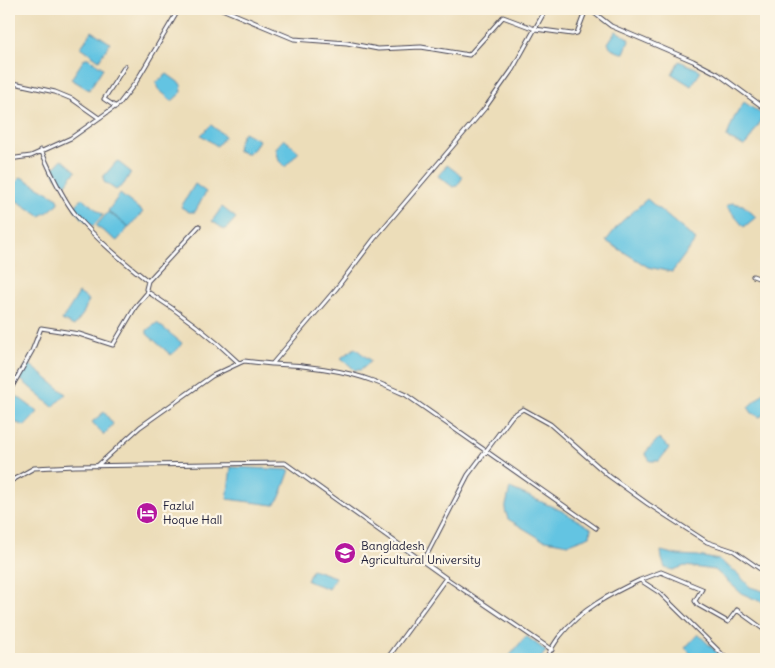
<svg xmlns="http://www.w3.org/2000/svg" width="775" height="668" font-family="Delius,sans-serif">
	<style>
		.water { fill: #64c4e2; stroke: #43738e }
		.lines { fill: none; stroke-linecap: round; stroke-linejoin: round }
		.street-casing { stroke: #403e4e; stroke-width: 5 }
		.street { stroke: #fff; stroke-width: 3 }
		.rail-casing { stroke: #22223b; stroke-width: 3 }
		.rail { stroke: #fcf5e5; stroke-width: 1; stroke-dasharray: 4; stroke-linecap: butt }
		.labels { text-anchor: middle; stroke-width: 4.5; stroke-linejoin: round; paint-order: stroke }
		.poi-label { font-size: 12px; fill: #22223b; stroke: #fcf5e5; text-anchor: start }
	</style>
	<rect width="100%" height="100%" fill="#fcf5e5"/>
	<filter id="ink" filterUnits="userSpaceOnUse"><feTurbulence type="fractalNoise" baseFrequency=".02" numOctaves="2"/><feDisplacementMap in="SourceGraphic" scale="10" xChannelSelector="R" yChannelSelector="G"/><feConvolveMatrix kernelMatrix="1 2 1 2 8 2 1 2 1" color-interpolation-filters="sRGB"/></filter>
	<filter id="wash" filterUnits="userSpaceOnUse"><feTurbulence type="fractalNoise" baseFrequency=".0096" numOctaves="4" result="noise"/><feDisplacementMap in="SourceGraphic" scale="20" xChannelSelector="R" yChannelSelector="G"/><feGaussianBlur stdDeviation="1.12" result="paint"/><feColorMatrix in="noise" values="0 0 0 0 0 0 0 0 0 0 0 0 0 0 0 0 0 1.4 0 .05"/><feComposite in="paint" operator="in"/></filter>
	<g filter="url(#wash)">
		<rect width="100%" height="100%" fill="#ecddb9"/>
		<path class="water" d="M92 31 110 43 99 60 81 47Z
			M616 31 628 38 629 41 624 53C618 53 610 49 608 43Z
			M85 58H88L103 68 89 90 71 79Z
			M679 61 700 70V73L691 86 672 74Z
			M167 74 181 84 182 92 172 101 158 89 156 83Z
			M744 102 764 116 748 142 744 146 727 138V136L734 118Z
			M211 125 225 136 217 146 201 135Z
			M244 132 259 140 254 149 246 154 237 150 239 141Z
			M284 139 299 152 285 167 279 161 276 148Z
			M62 159 76 171 65 185 55 175 53 169Z
			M117 161 131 172 124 184 116 190 104 182 103 177Z
			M447 165 463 177 457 186 453 187 438 176Z
			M21 177 58 198 59 203 48 212 40 216 11 197C8 189 16 182 21 177Z
			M195 184 206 192 195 212H189L181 207Z
			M120 194 143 212 129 227 108 211Z
			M82 198 103 215 93 226 83 219 74 208Z
			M647 199 696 240 672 272 648 267 606 241 620 223Z
			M732 203 743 205 756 217 744 227 726 206Z
			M222 207 236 218 225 230 212 221Z
			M108 212 129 227 117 241 96 226Z
			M79 293 89 300 83 314 74 326 62 320Z
			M157 323 182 343 178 349 171 355 147 334V330Z
			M355 348 371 361 361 370H355L341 358Z
			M28 363 66 394 53 407 20 379Z
			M766 391V413L760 417 752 413 748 407Z
			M14 394 38 412 25 426 9 420V402Z
			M104 412 113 424 104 435 92 422Z
			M659 438 669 448 659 461H650L645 453Z
			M231 467 290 470 280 497 274 505 227 499Z
			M510 488 562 511 591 528 590 536 568 544 541 539 508 519 505 510Z
			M661 551 677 555 698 556 719 560 737 573 750 587 766 592V604L741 593 715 570 685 566 673 570 665 568 662 559Z
			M312 569 335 577 329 589 307 581Z
			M698 634 724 659H696L685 648Z
			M526 636 546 651 540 659H507Z"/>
	</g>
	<g filter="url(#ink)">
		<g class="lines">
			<g class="street-casing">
				<path id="street" d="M222 9 294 39 347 43 378 49 421 47 469 55 503 17 535 29 572 34 577 33 585 12H593L611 26 693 61 718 74 766 109
					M9 82 55 92 72 99 99 118
					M116 107 104 99 125 66
					M41 150C50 171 62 198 76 215 97 240 123 261 148 281
					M9 159 31 156 71 138 119 104 136 82 179 9
					M753 276 766 281
					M148 292C181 313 211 336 239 363
					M273 364C304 365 344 370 373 381 384 385 395 390 406 395L596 528
					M9 392 32 351 41 328 79 334 113 345 136 306 148 292 146 289 148 281 199 226
					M97 466 140 427 212 376 244 361 272 364 336 289 374 239 485 108 512 70 546 9
					M9 482 34 468 75 466 285 463 446 578 552 650
					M423 562 468 475 512 416 523 409 550 424 609 476 648 504 707 542 734 551 766 573
					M640 580 661 572 702 589 695 601 698 605 728 622 737 610 766 631
					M387 659 446 578
					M545 659C550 652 554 643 560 636 580 610 610 594 640 580L660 593 727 659"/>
			</g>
			<use href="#street" class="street"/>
			<g class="rail-casing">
				<path id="rail" d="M9 73 12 9"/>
			</g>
			<use href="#rail" class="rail"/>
		</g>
	</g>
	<defs>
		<g id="hotel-disc" transform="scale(1.125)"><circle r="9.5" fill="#b5179e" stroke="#fcf5e5"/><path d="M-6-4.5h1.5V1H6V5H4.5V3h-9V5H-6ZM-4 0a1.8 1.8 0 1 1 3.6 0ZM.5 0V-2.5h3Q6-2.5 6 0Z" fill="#fff"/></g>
		<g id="university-disc" transform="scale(1.125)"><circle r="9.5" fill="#b5179e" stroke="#fcf5e5"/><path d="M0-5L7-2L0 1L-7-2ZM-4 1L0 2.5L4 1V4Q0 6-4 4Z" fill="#fff"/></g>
	</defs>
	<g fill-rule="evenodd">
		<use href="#hotel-disc" x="147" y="513"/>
		<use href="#university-disc" x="345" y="553"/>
	</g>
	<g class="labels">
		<g class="poi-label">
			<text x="163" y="510">Fazlul<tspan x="163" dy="14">Hoque Hall</tspan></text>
			<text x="361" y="550">Bangladesh<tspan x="361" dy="14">Agricultural University</tspan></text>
		</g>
	</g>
	<rect width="775" height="668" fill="none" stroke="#fcf5e5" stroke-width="30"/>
</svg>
